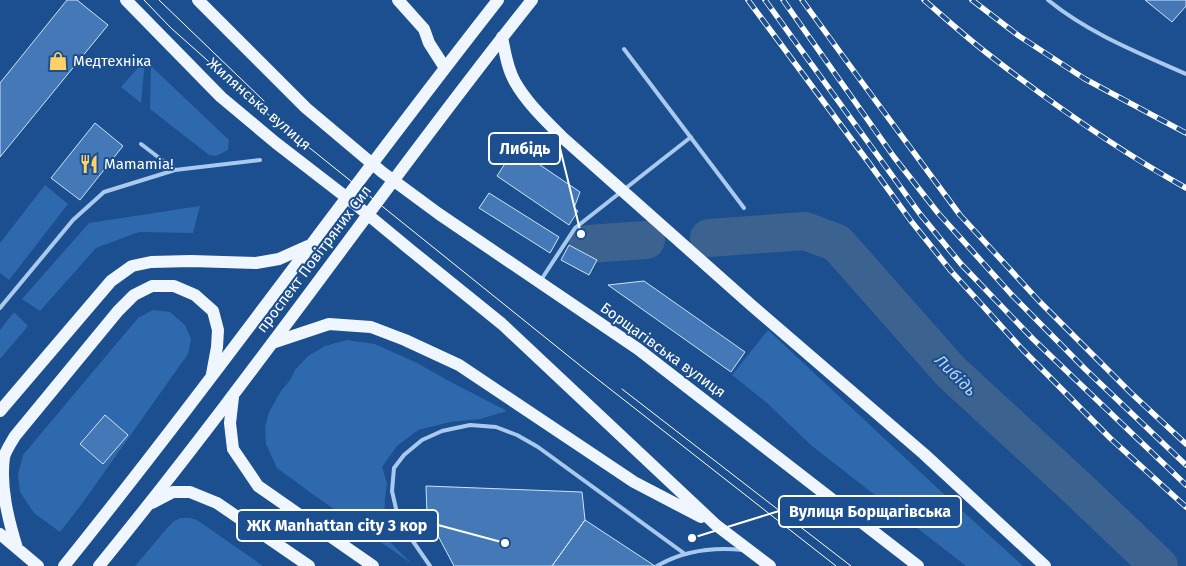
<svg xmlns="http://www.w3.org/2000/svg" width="1186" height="566" font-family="'Fira Sans',sans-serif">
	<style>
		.green { fill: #2e69ad }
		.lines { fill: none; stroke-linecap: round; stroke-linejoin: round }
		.river { stroke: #3c6290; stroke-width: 38 }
		.building { fill: #4478b7; stroke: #cfe3fa }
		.lane { stroke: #a9c9ee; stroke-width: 4 }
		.primary { stroke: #f0f6ff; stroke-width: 12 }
		.tram { stroke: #fff; stroke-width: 1 }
		.rail-casing { stroke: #fff; stroke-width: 5.5 }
		.rail { stroke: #1b4f8f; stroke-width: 4; stroke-dasharray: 11; stroke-linecap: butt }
		.labels { text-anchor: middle; stroke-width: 4; stroke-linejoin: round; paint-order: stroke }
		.poi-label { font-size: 15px; fill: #fff; stroke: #1b4f8f; text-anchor: start }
		.street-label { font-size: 15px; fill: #fff; stroke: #1b4f8f }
		.water-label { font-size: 16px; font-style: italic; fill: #b5d3f5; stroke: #1b4f8f }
		.leader { fill: none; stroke: #fff; stroke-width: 2 }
		.callout-dot { fill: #fff; stroke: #1b4f8f; stroke-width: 2 }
		.callout { fill: #1b4f8f; stroke: #fff; stroke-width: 2 }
		.callout-label { font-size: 16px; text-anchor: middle; font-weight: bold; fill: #fff }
	</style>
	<rect width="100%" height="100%" fill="#1b4f8f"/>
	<path class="green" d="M145 60 141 103 121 87Z
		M151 66 229 140 228 150 216 156 209 155 150 109Z
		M45 185 68 204 9 280 0 273V243Z
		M200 206 193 233 139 232 96 248 40 311 22 299 89 223Z
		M153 310 170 312 185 325 191 339 188 354 81 505 60 532 34 513 20 492 18 474 23 455 138 318Z
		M14 312 28 326 0 359V330Z
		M768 330 933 484 1023 566H966L812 446 767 403 732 375Z
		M347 340 375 344 417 363 449 381 507 411 480 419 450 422 418 430 397 446 382 467 387 483 385 498 384 525 391 543 412 564 311 493 277 468 266 444 265 427 269 412 281 391 290 380 295 370 308 356 325 346Z
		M181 518H190L197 520 263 566H135L168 527 174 521Z"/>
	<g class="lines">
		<path class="river" d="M709 238 805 231 837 243 951 372 1076 487 1159 566
			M588 244 646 240"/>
	</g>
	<path class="building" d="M67 0H77L108 25 0 157V83Z
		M1145 0H1186V6L1172 22Z
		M95 123 123 146 80 200 51 178Z
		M515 148 580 192 574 208 578 211 569 225 497 176Z
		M489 193 559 237 550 253 479 208Z
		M569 245 597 260 589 275 561 260Z
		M644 281 745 352 731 372 608 285Z
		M105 415 128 435 103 464 80 444Z
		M426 486 582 492 585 520 552 566H454L427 515Z
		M585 520 655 566H552Z"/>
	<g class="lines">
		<path class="lane" d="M1048 0C1088 33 1139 53 1186 74
			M624 49 744 208
			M141 144 175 170
			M541 280 575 228 691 137
			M0 308 73 220 104 192 175 170 260 160
			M430 566 410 537 397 513 392 491 394 468 404 455 422 440 442 431 470 425 496 427 517 435 538 447 685 554
			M657 566C683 551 713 547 743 550"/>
		<path class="primary" d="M126 0 221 97 276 143 355 204 413 252 502 324 716 525 770 566
			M198 0 306 108 382 172 439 214 638 349 918 566
			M398 0 424 29 429 43 445 68
			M502 37C505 52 507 68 515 82 527 103 545 120 562 137L750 304 924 454 1045 566
			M272 343 329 324 371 327 405 340 459 365 634 482 701 517
			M233 397 230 423 233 449 258 486 373 566
			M0 411 111 281 132 266 151 262 191 261 256 263 279 259 308 246
			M152 503 173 492H190L217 503 309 566
			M0 534 38 566
			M17 548C8 519 0 487 4 457 6 450 11 443 15 436L118 311 134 295 152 286H174L195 295 213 311 218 330 217 347 212 374
			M64 566C213 381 351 187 498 0
			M99 566C188 457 271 345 355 232 413 154 471 76 532 0"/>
		<path class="tram" d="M144 0 171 28 271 117 316 153 582 367 836 566
			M159 0 264 101
			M622 389 851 566"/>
		<g class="rail-casing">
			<path id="rail" d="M748 0 869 163 911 221 951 271 1022 349 1110 438 1186 507
				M765 0 920 214 961 264 1033 339 1186 485
				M783 0 894 157 938 213 1011 294 1085 369 1186 465
				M802 0 864 85 960 215 1039 301 1131 393 1186 444
				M924 0C945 18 966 37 988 54 1051 103 1116 149 1186 188
				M972 0 1019 36 1085 79 1186 133"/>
		</g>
		<use href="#rail" class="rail"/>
	</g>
	<defs>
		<g id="shop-bare" transform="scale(1.5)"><path d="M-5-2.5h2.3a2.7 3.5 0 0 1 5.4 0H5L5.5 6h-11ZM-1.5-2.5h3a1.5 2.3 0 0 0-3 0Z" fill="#ffd166" stroke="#1b4f8f" stroke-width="2.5" paint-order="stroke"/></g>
		<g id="restaurant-bare" transform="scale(1.5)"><path d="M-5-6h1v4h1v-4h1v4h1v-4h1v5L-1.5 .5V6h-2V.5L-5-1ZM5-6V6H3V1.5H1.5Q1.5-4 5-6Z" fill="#ffd166" stroke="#1b4f8f" stroke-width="2.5" paint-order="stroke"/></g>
	</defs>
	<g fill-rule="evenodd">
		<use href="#shop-bare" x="58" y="61"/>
		<use href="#restaurant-bare" x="89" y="164"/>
	</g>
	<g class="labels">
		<g class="poi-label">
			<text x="73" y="66">Медтехніка</text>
			<text x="104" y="169">Mamamia!</text>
		</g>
		<g class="street-label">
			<text transform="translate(259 104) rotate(41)" y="5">Жилянська вулиця</text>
			<text transform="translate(314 259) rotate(-53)" y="5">проспект Повітряних Сил</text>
			<text transform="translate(663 350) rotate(36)" y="5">Борщагівська вулиця</text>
		</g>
		<g class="water-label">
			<text transform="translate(956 375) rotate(45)" y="6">Либідь</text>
		</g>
	</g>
	<path class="leader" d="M581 234L560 148M692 538L779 511M505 543L438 525"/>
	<g class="callout-dot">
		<circle cx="581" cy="234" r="5"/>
		<circle cx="692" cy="538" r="5"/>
		<circle cx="505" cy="543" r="5"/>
	</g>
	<g class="callout">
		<rect x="489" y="133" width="71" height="31" rx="5"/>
		<rect x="779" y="496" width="182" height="31" rx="5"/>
		<rect x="237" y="510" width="201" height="31" rx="5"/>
	</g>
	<g class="callout-label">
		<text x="525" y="154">Либідь</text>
		<text x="870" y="517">Вулиця Борщагівська</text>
		<text x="337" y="531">ЖК Manhattan city 3 кор</text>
	</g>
</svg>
